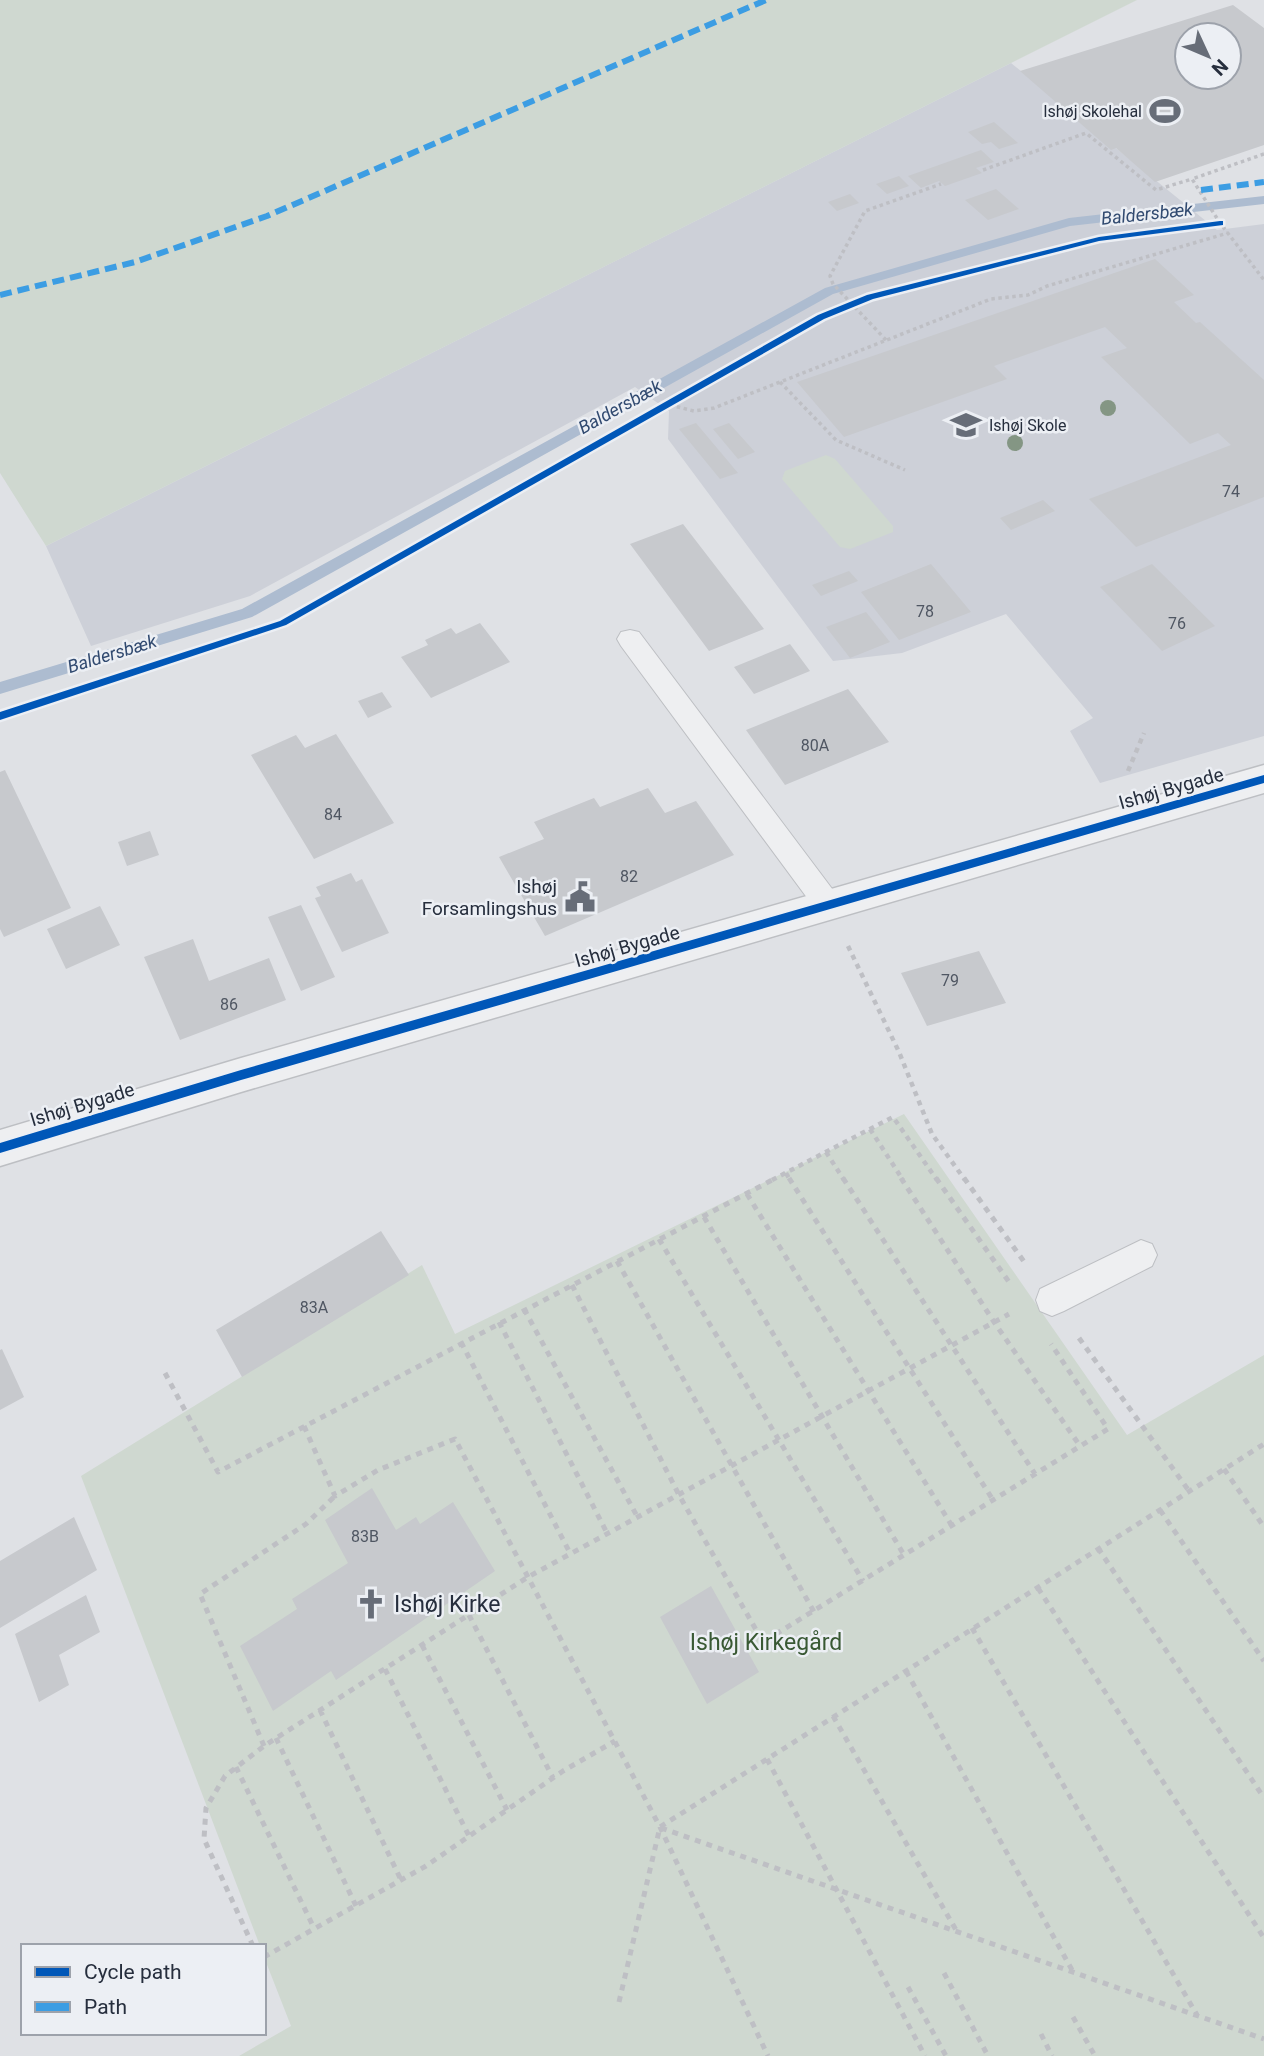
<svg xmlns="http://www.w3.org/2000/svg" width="1264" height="2056" font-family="Roboto,sans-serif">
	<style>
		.built { fill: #cdd0d8 }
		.green { fill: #cfd8d0 }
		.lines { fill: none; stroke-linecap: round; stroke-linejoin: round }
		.stream { fill: #adbcd0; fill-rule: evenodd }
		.building { fill: #c7c9cd; fill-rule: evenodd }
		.service-casing { stroke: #bdbfc3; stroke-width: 2 }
		.tertiary-casing { stroke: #bdbfc3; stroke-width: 3 }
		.path-far2 { stroke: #bebfc4; stroke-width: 3.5; stroke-dasharray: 3.5 3.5; stroke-linecap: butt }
		.path-far1 { stroke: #bebfc4; stroke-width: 4.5; stroke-dasharray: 5 5; stroke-linecap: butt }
		.path { stroke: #bebfc4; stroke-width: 5; stroke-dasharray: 6 6; stroke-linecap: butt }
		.service { fill: #eeeff1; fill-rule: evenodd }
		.tertiary { fill: #eeeff1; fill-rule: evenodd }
		.quiet { stroke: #3c9de3; stroke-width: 6; stroke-dasharray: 12 6; stroke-linecap: butt }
		.cycleway-casing { stroke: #eceff4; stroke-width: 5 }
		.cycleway { fill: #0057b8; fill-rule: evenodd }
		.tree { fill: #849684 }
		.labels { text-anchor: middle; stroke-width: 5; stroke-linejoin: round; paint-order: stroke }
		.far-poi-label { font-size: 16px; fill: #262e3d; stroke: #eceff4; text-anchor: end }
		.number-label { font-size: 16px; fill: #4f5662 }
		.far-water-label { font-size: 18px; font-style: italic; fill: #314a70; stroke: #eceff4 }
		.street-label { font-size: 19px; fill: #262e3d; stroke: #eceff4 }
		.poi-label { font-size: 19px; fill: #262e3d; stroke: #eceff4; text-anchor: end }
		.near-poi-label { font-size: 23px; fill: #262e3d; stroke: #eceff4; text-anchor: start }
		.near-park-label { font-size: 23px; fill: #395934; stroke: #eceff4 }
	</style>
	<rect width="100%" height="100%" fill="#dfe1e5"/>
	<path class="built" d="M1011 63 1217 230 1264 224V736L1100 783 1070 731 1093 718 1006 614 902 653 833 661 668 439 669 411 635 387 250 596 91 646 46 546Z"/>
	<path class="green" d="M0 0H1137L46 546 0 473Z
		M826 455 835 459 893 526V532L850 549 840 547 782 479 785 471Z
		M904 1114 1127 1435 1264 1355V2056H239L291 2026 264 1957V1946H260L81 1476 422 1265 455 1334Z"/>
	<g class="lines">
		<path class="stream" d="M1264 196V204L1070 226 833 294 252 617 0 694V682L242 609 825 288 1069 218Z"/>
	</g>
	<path class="building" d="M1233 5 1264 28V145L1155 182 1116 148 1111 150 1020 71ZM1187 35H1229V77H1187Z
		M994 122 1018 143 999 149 991 142 982 144 968 132Z
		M981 150 994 162 976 168 982 173 945 186 939 181 921 188 908 176Z
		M899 176 909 186 887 194 876 184Z
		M996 189 1019 209 988 220 965 200Z
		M850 194 859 203 837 211 828 202Z
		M1155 259 1194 295 1174 302 1196 323 1200 322 1264 380V497L1136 547 1089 499 1231 445 1218 433 1190 444 1101 357 1127 348 1105 327 994 366 1007 379 844 437 797 382Z
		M696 423 738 473 720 479 679 429Z
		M729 423 755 452 738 459 713 429Z
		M1043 500 1055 511 1011 530 1000 518Z
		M683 524 764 629 709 651 630 544Z
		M931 564 971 612 899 640 861 592Z
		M1152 564 1215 626 1162 651 1100 587Z
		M849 571 858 581 821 596 812 585Z
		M866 612 890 642 850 658 826 627Z
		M480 623 510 662 431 698 401 657 428 645 425 640 451 628 456 634Z
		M790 644 810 671 754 694 734 667Z
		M848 689 889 742 785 785 746 730Z
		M382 692 392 707 368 718 358 701Z
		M336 734 394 823 314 859 251 755 296 735 305 748Z
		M5 770 71 908 4 937 0 929V772Z
		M648 788 665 813 696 801 734 855 545 936 499 857 544 839 534 822 594 798 600 807Z
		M150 831 159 855 127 866 118 842Z
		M351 873 356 882 362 879 389 933 342 952 315 898 321 896 316 887Z
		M301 905 335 977 301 991 268 917Z
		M100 906 120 945 66 969 47 929Z
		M193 939 209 981 269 958 286 1000 180 1040 144 957Z
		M979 951 1006 1003 927 1026 901 973Z
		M381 1231 409 1275 242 1377 216 1330Z
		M2 1349 24 1397 0 1410V1350Z
		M372 1488 396 1530 416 1517 420 1524 453 1502 495 1571 336 1680 331 1671 273 1711 240 1646 297 1609 292 1599 348 1563 325 1520Z
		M74 1517 97 1570 0 1628V1561Z
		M711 1586 759 1672 707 1704 660 1617Z
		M86 1595 100 1632 59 1655 69 1685 39 1702 15 1634Z"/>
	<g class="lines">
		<g class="service-casing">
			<path id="service" d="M630 630 639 632 839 898 843 906 839 914 829 918 819 914 621 646 617 639 621 632Z
				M1141 1240 1152 1244 1157 1255 1152 1266 1064 1311 1052 1316 1040 1311 1036 1300 1040 1289Z"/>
		</g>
		<g class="tertiary-casing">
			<path id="tertiary" d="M1264 765V793L241 1092 0 1166V1130L241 1058Z"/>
		</g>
		<path class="path-far2" d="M1264 154 1192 179 1220 223 1264 280
			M983 170 1086 133 1156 190 1192 179
			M886 340 833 284 830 276 865 211 941 184
			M780 382 836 440 905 470
			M670 405 694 411 714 408 991 299 1028 295 1047 286 1228 233"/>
		<path class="path-far1" d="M1128 771 1144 733
			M848 946 899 1052 932 1134 965 1180
			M870 1129 903 1180
			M826 1152 844 1180
			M786 1173 790 1180
			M772 1180 893 1117 937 1180"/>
		<path class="path" d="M789 1178 993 1500
			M843 1178 1035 1474
			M901 1178 994 1322 1080 1446
			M936 1178 1009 1282
			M964 1178 1025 1263
			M747 1194 952 1526
			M704 1217 904 1555
			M659 1239 863 1581
			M617 1261 814 1612
			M572 1285 679 1495 763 1642 1108 1429 1051 1344
			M524 1309 638 1518
			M499 1322 608 1535
			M1079 1338 1189 1491
			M461 1342 571 1555
			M165 1373 218 1472 776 1178
			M304 1426 335 1496 378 1470 455 1439 660 1827 768 2056
			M1224 1469 1264 1527
			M1160 1510 1264 1661
			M1098 1548 1264 1798
			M1038 1588 1264 1938
			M469 1615 553 1778
			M972 1628 1197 2015
			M422 1645 507 1810
			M385 1669 469 1836
			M906 1671 1072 1970
			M320 1710 401 1880
			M833 1716 956 1930
			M276 1738 356 1906
			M264 1746 200 1594 306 1524 335 1496
			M767 1759 925 2056
			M236 1767 314 1928
			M661 1828 1264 2039
			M253 1946 204 1839 206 1808 225 1776 264 1746 528 1577 1009 1314
			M264 1957 426 1866 563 1771 615 1741
			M944 1973 988 2056
			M908 1987 946 2056
			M619 2002 660 1827 1264 1444
			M1073 2017 1095 2056
			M1041 2034 1052 2056"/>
		<use href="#service" class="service"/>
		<use href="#tertiary" class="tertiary"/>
		<path class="quiet" d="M1201 190 1264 182
			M0 295 135 262 267 216 766 0"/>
		<g class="cycleway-casing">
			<path id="cycleway" d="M1220 221H1223V225L1099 241 873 299 824 319 286 625 0 720V712L280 621 818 315 867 295 1099 237Z
				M1264 775V783L241 1080 0 1153V1143L241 1070Z"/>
		</g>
		<use href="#cycleway" class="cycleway"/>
	</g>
	<g class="tree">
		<circle cx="1108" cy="408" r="8"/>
		<circle cx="1015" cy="443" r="8"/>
	</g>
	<defs>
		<g id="stadium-bare" transform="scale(2.415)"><path d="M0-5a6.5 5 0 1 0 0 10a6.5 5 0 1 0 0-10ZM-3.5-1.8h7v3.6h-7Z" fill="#676d78" stroke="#eceff4" stroke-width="2.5" paint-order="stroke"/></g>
		<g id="school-bare" transform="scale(2.415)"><path d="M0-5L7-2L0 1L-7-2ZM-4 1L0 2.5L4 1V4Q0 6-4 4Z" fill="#676d78" stroke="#eceff4" stroke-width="2.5" paint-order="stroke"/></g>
		<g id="civic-bare" transform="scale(2.415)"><path d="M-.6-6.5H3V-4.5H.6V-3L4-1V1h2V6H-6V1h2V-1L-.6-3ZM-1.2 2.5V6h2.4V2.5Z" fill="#676d78" stroke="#eceff4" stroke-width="2.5" paint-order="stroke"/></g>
		<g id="church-bare" transform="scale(2.415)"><path d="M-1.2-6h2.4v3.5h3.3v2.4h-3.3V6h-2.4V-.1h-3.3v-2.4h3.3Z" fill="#676d78" stroke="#eceff4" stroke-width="2.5" paint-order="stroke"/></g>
	</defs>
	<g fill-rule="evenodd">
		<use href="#stadium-bare" x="1165" y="111"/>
		<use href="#school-bare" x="966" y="425"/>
		<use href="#civic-bare" x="580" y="897"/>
		<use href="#church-bare" x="371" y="1604"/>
	</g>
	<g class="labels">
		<g class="far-poi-label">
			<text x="1142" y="117">Ishøj Skolehal</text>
			<text x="989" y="431" text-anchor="start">Ishøj Skole</text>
		</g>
		<g class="number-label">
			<text x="1231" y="497">74</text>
			<text x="925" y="617">78</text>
			<text x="1177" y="629">76</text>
			<text x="815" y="751">80A</text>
			<text x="333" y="820">84</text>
			<text x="629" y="882">82</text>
			<text x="950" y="986">79</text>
			<text x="229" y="1010">86</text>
			<text x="314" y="1313">83A</text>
			<text x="365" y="1542">83B</text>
		</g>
		<g class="far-water-label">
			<text transform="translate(1147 214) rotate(-6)" y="6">Baldersbæk</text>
			<text transform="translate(620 407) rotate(-29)" y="6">Baldersbæk</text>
			<text transform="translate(112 654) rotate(-17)" y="6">Baldersbæk</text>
		</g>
		<g class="street-label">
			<text transform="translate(1171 788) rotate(-16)" y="7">Ishøj Bygade</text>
			<text transform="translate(627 946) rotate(-16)" y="7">Ishøj Bygade</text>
			<text transform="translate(82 1104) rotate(-17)" y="7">Ishøj Bygade</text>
		</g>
		<g class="poi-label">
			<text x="557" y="893">Ishøj<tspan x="557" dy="22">Forsamlingshus</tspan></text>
		</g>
		<g class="near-poi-label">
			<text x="394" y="1612">Ishøj Kirke</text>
		</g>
		<g class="near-park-label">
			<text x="766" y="1650">Ishøj Kirkegård</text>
		</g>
	</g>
	<rect x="21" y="1944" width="245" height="91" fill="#eceff4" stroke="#9da2ab" stroke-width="2"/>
	<rect x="35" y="1967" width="35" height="10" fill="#0057b8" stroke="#9da2ab" stroke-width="2"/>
	<text x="84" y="1979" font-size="21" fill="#262e3d">Cycle path</text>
	<rect x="35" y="2002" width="35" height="10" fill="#3c9de3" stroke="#9da2ab" stroke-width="2"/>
	<text x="84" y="2014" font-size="21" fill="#262e3d">Path</text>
	<g transform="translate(1208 56) rotate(134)"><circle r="33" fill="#eceff4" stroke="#9da2ab" stroke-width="2"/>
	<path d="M0-5L12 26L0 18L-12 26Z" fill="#676d78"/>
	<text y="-10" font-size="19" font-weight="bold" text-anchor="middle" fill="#262e3d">N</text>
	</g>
</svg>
